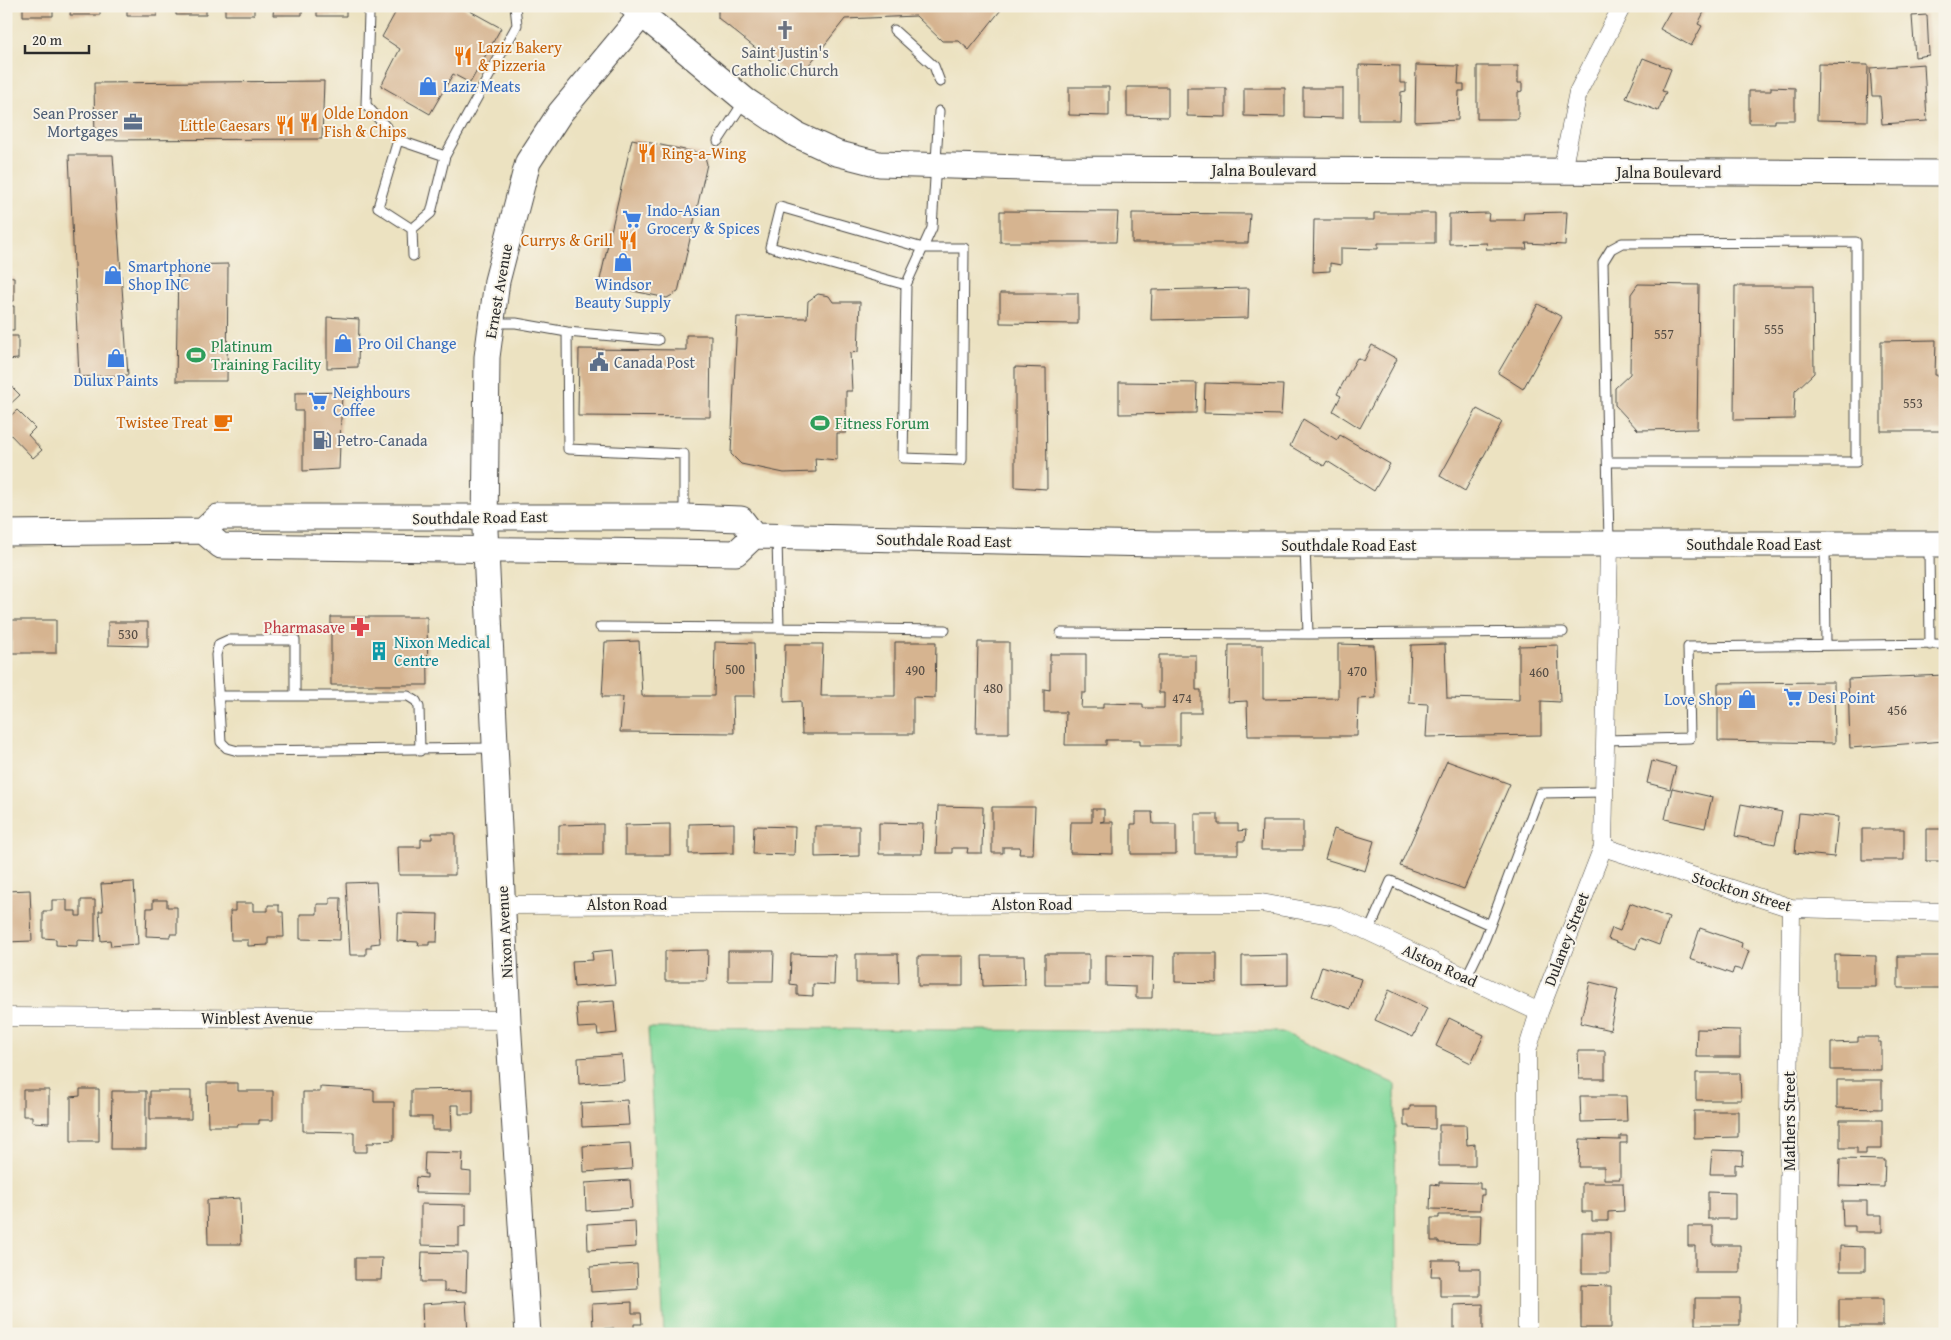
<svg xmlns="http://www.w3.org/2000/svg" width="1951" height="1340" font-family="'Gentium Book Plus',serif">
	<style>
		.green { fill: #84d99c; stroke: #588264 }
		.building { fill: #d6b490 }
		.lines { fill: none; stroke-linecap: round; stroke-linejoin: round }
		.lane-casing { stroke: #484642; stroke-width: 11 }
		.street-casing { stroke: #484642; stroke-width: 19 }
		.secondary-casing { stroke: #484642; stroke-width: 27 }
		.lane { stroke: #fff; stroke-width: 9 }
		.street { stroke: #fff; stroke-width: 18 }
		.secondary { stroke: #fff; stroke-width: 25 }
		.labels { text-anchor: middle; stroke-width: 4; stroke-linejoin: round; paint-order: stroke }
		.number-label { font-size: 14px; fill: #564d44 }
		.food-label { font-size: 16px; fill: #c56008; stroke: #f7f3e8; text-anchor: start }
		.worship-label { font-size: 16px; fill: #5b616d; stroke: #f7f3e8 }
		.shop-label { font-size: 16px; fill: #366cbe; stroke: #f7f3e8; text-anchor: start }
		.service-label { font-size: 16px; fill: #4e5e75; stroke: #f7f3e8; text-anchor: start }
		.street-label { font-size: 16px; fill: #2b2b2b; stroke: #f7f3e8 }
		.leisure-label { font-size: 16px; fill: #27864d; stroke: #f7f3e8; text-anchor: start }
		.health-label { font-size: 16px; fill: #be3a42; stroke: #f7f3e8; text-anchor: end }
		.culture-label { font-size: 16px; fill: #0d838f; stroke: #f7f3e8; text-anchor: start }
	</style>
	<rect width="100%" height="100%" fill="#f7f3e8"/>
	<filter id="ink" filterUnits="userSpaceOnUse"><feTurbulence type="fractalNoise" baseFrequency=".02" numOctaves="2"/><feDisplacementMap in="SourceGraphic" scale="10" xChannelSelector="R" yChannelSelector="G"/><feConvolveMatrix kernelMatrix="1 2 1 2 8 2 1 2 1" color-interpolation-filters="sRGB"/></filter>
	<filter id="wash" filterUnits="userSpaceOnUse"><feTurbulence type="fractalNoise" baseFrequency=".0096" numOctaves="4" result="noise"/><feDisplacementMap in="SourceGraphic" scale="20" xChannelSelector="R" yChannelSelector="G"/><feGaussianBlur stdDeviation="1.12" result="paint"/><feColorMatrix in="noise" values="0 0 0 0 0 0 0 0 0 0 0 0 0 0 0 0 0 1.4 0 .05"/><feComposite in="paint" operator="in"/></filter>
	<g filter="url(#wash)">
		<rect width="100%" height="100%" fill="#ece2c1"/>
		<path class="green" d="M648 1028 1282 1032 1395 1084 1396 1334H664Z"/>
		<g id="blocks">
			<path class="building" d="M23 6H53V16H23Z
				M71 6H100V15H70Z
				M127 6H157V16H127Z
				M176 6H206V15H176Z
				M225 6H254V15H225Z
				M274 6H302V15H273Z
				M317 6H346V16H317Z
				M399 6H461L501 28 470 83 453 74 430 114 381 86 400 49 382 37Z
				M718 6H1004L969 50 959 41H942L916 16 845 19 805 70 784 71 718 18Z
				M1673 6H1707L1698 24 1702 26 1691 46 1660 29Z
				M1927 15 1929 55 1915 57 1912 16Z
				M1643 58 1671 69 1662 91 1666 92 1658 111 1626 98Z
				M1818 64 1868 65 1867 121 1817 120Z
				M1924 64 1927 121 1882 124 1880 96H1872L1870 68Z
				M1359 65 1400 66V83H1406V91L1401 92 1400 120H1359Z
				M1416 65 1459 66 1458 84H1464V91H1459L1458 120 1415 122Z
				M1477 66H1518V83H1522V91L1518 92V119H1477Z
				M324 81 322 139 95 140 94 83Z
				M1069 87H1109V116L1069 115Z
				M1127 87H1168V117L1127 116Z
				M1771 87 1795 88V120H1775V123H1749V91H1771Z
				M1187 88H1226V117L1187 116Z
				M1244 88H1285V117L1244 116Z
				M1303 88H1343V118L1303 117Z
				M632 139 704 154 707 164 678 292 667 298 599 284Z
				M69 155H113L128 375 79 377Z
				M1000 211 1118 212 1116 242H1000Z
				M1567 212 1565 245 1526 243 1527 249H1486L1487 243 1449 244V214L1489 213 1488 220H1523L1524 213Z
				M1132 213 1250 214 1248 243H1132Z
				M1374 213H1435V243H1378V249L1341 248V265L1330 263V271L1313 272 1314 220H1374Z
				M228 264 227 381H176L178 265Z
				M6 276 14 277V301H6Z
				M1638 284 1699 285 1697 429 1638 430 1615 405V388L1630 374 1631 294Z
				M1735 286H1813L1814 373 1795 391 1794 419 1734 420Z
				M1249 288 1248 318 1151 320 1152 290Z
				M1000 293H1078V324L1000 323Z
				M818 294 829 296 833 302H860L858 352 850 353 852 391H846V433H837V460L815 458 816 472 784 473 741 464 731 454 737 317 807 318 808 301Z
				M1538 304 1562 317 1523 389 1498 373Z
				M6 306H14V330H6Z
				M327 317 359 319 358 367 327 368Z
				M686 335H711L710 417 578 416 579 349 686 350Z
				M6 336H18V359L6 360Z
				M1936 340 1935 375 1945 376V431H1881V341Z
				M1372 345 1397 359 1360 428 1333 411 1341 396 1337 394 1357 358 1364 361Z
				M1015 367 1046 368 1047 489 1015 487Z
				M6 381 20 395 6 408Z
				M1119 382 1197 383 1196 413 1119 414Z
				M1205 383 1283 385 1281 415 1204 413Z
				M342 392 339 469 303 471V411H295V393Z
				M1477 409 1502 422 1465 491 1440 476Z
				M17 410 35 428 28 435 42 450 33 458 6 430V420Z
				M1303 419 1337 440 1340 435 1390 464 1374 491 1327 461 1324 466 1290 446Z
				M331 617H427L428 685H331Z
				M12 620H56V653H12Z
				M108 622H148V646L108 645Z
				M639 641 642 696H714L715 642 754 643 755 696H733L734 733 620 732 623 697H602L605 642Z
				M895 642H936L935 698 913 697V734H802L801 701 784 702 785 644H823L821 696H895Z
				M978 642H1009V733H976Z
				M1338 644 1374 645 1376 698 1358 699 1357 736H1248L1247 701 1228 702 1229 645H1263V699L1338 698Z
				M1445 644 1447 698 1519 700V646L1558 645 1560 702 1541 701V735L1426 737 1428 704 1409 703 1411 645Z
				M1050 654H1086V693H1082L1081 708H1103V703L1143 704V708H1164V693H1159V655H1196V690H1201V713H1180V745H1140V740H1106V745H1065L1066 712H1044V689L1050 690Z
				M1945 675V741L1850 748 1848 679Z
				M1834 682 1835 743 1718 741V683Z
				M1447 761 1510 784 1464 889 1400 866Z
				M1652 761 1676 767 1670 789 1647 783Z
				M1672 788 1712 797 1705 828 1665 819Z
				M1741 804 1782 812 1775 844 1735 836Z
				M938 806 983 807 982 853H967L968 848H952V853H936Z
				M992 807H1035L1033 854H1019L1020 847H1003V853H992Z
				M1092 809H1104V821L1100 822H1113V854L1070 853 1071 822H1092Z
				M1136 812H1152L1153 824H1176V854H1131V824H1136Z
				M1799 813 1838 817 1834 857 1795 853Z
				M1195 814H1218V824H1238V831L1246 830 1245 841H1238V854H1195Z
				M1262 821H1303V850H1261Z
				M734 823V853L689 854V824Z
				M879 823 923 824 922 854H879Z
				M603 824V855H559V825Z
				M670 824V855H625V825Z
				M754 826 795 827 794 855 753 854Z
				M815 826H859V856L815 857Z
				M1334 829 1374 841 1365 871 1325 859Z
				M1862 829H1904V860H1862Z
				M1926 829H1945V861H1926Z
				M432 833H455V875H399L398 847H421V839H432Z
				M134 882 138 944 111 946 110 940 101 941 99 911H103L101 884Z
				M376 882 380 943 371 944V948H366V955H350L346 883Z
				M30 890 32 941 6 942V891Z
				M330 898H341L340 940 300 939V914H317V904H330Z
				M52 900H67V911H76V916H81V900H95V941L77 940V946L56 945V939L43 938V911H52Z
				M153 900H167V907H177V934H170V937L146 936 147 908H153Z
				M235 903H253V911H268V905H279V912H283L284 937H268V945L248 946V940H231L230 911H235Z
				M1630 903 1669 918 1659 945 1640 938 1636 949 1608 939 1612 928 1620 931Z
				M398 913 438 914 437 942H429V945H418L419 942 397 941Z
				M1700 928 1742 943 1741 948 1749 951 1742 970 1734 968 1732 974 1690 959Z
				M612 950 615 984 574 987 572 961 593 960 592 952Z
				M708 950 707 981H665V951Z
				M728 951H774L773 981H728Z
				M1175 953H1217V983L1175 982Z
				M791 954 835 955 834 985 813 984V996L797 995V985L790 984Z
				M856 954H898L899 983H856Z
				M1045 954H1089V985H1045Z
				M1106 955 1153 956 1152 998H1136V987L1106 986Z
				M1288 955V985L1242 986V956Z
				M1835 955 1876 956V987H1835Z
				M918 956H963V986H918Z
				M982 956H1024L1025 985 983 986Z
				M1898 956H1941L1942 988H1898Z
				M1322 966 1361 979 1351 1009 1312 996Z
				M1590 982 1618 989 1610 1030 1580 1023Z
				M1389 990 1427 1008 1413 1037 1375 1020Z
				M614 1001 617 1033 598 1035 597 1027 578 1028 576 1004Z
				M1449 1018 1484 1035 1471 1063 1436 1046Z
				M1697 1029 1740 1030V1057H1696Z
				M1858 1037H1878V1042H1881V1070H1831V1043L1858 1042Z
				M1578 1051H1605V1079H1579Z
				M622 1055 624 1081 579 1084 578 1058Z
				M1696 1073H1740L1741 1100H1696Z
				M1837 1080H1882V1109L1837 1108Z
				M207 1083H238V1091H273V1120H259V1124H238V1126H208Z
				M320 1087 374 1090V1102H394V1140L375 1141 374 1143H367V1152H354V1132L303 1131V1092H320Z
				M80 1089H99V1141H71V1097L80 1096Z
				M473 1089V1114H459V1105H451L452 1130H432V1117H411V1090Z
				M23 1090H49V1123L32 1122V1116H23Z
				M112 1091H146V1149H111Z
				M150 1091H191V1119H150Z
				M1580 1096H1626L1627 1121 1581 1122Z
				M627 1100 629 1125 582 1127 581 1103Z
				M1410 1106H1435V1129L1410 1128V1126H1404V1110H1410Z
				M1694 1111H1738V1137L1694 1138Z
				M1840 1120H1882V1149H1866V1154H1857V1148H1840Z
				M1439 1125H1466L1467 1145 1475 1144V1166H1439Z
				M1620 1136H1627V1143H1620V1179H1604V1167H1579L1580 1139 1620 1140Z
				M630 1143 632 1169 584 1172 583 1146Z
				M1712 1150 1743 1151 1742 1165 1735 1164V1174H1710Z
				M425 1152 463 1153 462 1171 471 1172V1194L415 1193 416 1177 427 1178V1174H424Z
				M1840 1159 1885 1160 1884 1187 1839 1186Z
				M630 1180 632 1208 586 1211 585 1183Z
				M1439 1182 1480 1183V1189H1484V1195H1481L1480 1210 1430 1209 1431 1184 1439 1185Z
				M1582 1183H1623L1624 1211 1608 1212V1221H1592V1212H1582Z
				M1708 1192 1735 1193V1219H1708Z
				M240 1198 241 1244H208L207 1200Z
				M1842 1201H1867V1215H1882V1232H1855V1226H1843Z
				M421 1204 466 1205V1226L459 1227V1246L421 1245Z
				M1439 1215H1481L1480 1244 1439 1243V1241H1431V1218H1439Z
				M635 1221 636 1247 588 1250 587 1224Z
				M1688 1226H1713V1245H1740V1272H1695V1246H1688Z
				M1582 1232H1610V1273H1582Z
				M1840 1246 1865 1247V1271H1840Z
				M422 1252 467 1253 466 1292 444 1291V1282H421Z
				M355 1258H382L381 1280H355Z
				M1432 1260H1460L1459 1269H1480V1296H1440V1276H1431Z
				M637 1264 638 1289 591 1292 590 1267Z
				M1581 1285 1611 1286V1328H1581Z
				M1695 1298H1740V1325H1695Z
				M1839 1299H1883V1326H1839Z
				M466 1301 468 1334H423L422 1304Z
				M632 1302V1313H641L642 1324H634V1334H614V1328L593 1329 592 1304Z
				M1483 1304V1334H1454V1305Z"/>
		</g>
	</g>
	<g filter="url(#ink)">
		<use href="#blocks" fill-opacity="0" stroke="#484642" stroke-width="1"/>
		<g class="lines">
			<g class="lane-casing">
				<path id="lane" d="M369 14 366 105 398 140
					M894 30 934 66 940 82
					M718 141 745 100
					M412 229 378 207 398 140 445 156
					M413 256 412 229 431 213 445 156 517 25 515 6
					M906 285 770 247 780 207 923 248H964L962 460 903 458 906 285 932 228 939 111
					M494 323H516L567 332 568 449 684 454V516
					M567 332 658 340
					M1608 462H1856V242L1622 243 1611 249 1603 262 1609 542
					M1825 544 1826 645
					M1305 545 1308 634 1563 632
					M1929 547 1930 645
					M600 627 779 628 777 537
					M779 628 945 630
					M1061 633 1308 634
					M218 696H408L416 701 419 707 420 751
					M295 696V640H228L219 644 216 655 221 742 227 748 238 751 493 748
					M1605 740 1690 738 1688 647 1945 644
					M1369 931 1391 881 1490 925
					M1466 978 1485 939 1540 793 1604 792"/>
			</g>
			<g class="street-casing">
				<path id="street" d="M1562 171 1578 92 1622 6
					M1603 847 1791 908 1945 912
					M503 905 1261 903 1336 916 1539 1012
					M6 1017 508 1020
					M1527 1334V1051L1539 1012 1603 847 1609 545
					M1787 1334 1791 908"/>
			</g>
			<g class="secondary-casing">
				<path id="secondary" d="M632 6 745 100 797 135 836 153 879 164 1056 169 1945 173
					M203 531 218 517H684L741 519 754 536
					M6 533 203 531 221 546 736 553 754 536 1155 544H1945
					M528 1334 508 1020 485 530 487 357 497 281 528 162 560 113 649 6"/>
			</g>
			<use href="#lane" class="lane"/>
			<use href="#street" class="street"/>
			<use href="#secondary" class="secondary"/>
		</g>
	</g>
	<defs>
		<g id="church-bare" transform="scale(1.5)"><path d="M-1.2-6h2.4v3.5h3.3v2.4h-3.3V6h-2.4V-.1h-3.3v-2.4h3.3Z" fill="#6b7280" stroke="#f7f3e8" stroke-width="2.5" paint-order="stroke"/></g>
		<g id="restaurant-bare" transform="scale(1.5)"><path d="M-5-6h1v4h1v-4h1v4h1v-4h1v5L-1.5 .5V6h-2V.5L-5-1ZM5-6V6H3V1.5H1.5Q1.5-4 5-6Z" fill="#e8710a" stroke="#f7f3e8" stroke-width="2.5" paint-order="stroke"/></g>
		<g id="shop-bare" transform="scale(1.5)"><path d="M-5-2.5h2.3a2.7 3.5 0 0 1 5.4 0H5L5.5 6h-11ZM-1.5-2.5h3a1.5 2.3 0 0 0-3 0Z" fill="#3f7fe0" stroke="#f7f3e8" stroke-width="2.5" paint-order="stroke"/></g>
		<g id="office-bare" transform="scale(1.5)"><path d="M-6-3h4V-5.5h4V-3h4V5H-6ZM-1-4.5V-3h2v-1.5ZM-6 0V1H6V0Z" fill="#5c6f8a" stroke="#f7f3e8" stroke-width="2.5" paint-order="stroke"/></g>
		<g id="supermarket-bare" transform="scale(1.5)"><path d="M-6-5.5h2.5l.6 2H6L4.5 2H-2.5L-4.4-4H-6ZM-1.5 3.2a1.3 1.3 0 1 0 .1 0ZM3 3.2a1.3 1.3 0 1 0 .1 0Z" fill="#3f7fe0" stroke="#f7f3e8" stroke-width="2.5" paint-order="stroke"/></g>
		<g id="stadium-bare" transform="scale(1.5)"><path d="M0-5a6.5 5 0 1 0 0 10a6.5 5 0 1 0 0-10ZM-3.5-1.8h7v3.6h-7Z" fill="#2e9e5b" stroke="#f7f3e8" stroke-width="2.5" paint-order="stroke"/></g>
		<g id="civic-bare" transform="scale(1.5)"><path d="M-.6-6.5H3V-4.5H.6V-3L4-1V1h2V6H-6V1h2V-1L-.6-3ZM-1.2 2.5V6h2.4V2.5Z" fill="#5c6f8a" stroke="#f7f3e8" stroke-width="2.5" paint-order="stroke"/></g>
		<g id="cafe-bare" transform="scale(1.5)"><path d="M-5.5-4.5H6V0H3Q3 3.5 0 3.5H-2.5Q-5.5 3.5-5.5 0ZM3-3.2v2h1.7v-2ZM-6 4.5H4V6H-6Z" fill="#e8710a" stroke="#f7f3e8" stroke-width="2.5" paint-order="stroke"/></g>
		<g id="fuel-bare" transform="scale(1.5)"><path d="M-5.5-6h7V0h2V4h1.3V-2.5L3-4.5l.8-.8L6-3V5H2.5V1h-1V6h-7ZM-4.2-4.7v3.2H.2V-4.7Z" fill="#5c6f8a" stroke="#f7f3e8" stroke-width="2.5" paint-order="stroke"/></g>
		<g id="pharmacy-bare" transform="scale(1.5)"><path d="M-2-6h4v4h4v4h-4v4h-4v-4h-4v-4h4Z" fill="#e0444e" stroke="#f7f3e8" stroke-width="2.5" paint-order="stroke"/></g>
		<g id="building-bare" transform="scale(1.5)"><path d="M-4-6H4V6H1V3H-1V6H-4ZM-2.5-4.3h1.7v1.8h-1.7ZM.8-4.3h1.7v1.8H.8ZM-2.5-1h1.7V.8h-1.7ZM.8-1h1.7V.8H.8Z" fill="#0f9aa8" stroke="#f7f3e8" stroke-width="2.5" paint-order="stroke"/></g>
	</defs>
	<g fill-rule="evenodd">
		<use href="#church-bare" x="785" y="30"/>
		<use href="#restaurant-bare" x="463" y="56"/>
		<use href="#shop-bare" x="428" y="86"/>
		<use href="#office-bare" x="133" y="122"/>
		<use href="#restaurant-bare" x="309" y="122"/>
		<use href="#restaurant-bare" x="285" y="125"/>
		<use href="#restaurant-bare" x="647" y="153"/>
		<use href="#supermarket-bare" x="632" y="219"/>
		<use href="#restaurant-bare" x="628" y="240"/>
		<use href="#shop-bare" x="623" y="262"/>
		<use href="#shop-bare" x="113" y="275"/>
		<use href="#shop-bare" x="343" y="343"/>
		<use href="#stadium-bare" x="196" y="355"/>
		<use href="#shop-bare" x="116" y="358"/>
		<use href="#civic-bare" x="599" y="362"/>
		<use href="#supermarket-bare" x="318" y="401"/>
		<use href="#cafe-bare" x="223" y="422"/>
		<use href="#stadium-bare" x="820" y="423"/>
		<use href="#fuel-bare" x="322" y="440"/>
		<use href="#pharmacy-bare" x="360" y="627"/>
		<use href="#building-bare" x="379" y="651"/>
		<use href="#supermarket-bare" x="1793" y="697"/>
		<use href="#shop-bare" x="1747" y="699"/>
	</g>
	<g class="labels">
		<g class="number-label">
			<text x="1774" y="334">555</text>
			<text x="1664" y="339">557</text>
			<text x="1913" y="408">553</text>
			<text x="128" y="639">530</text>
			<text x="735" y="674">500</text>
			<text x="915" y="675">490</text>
			<text x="1357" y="676">470</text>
			<text x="1539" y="677">460</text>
			<text x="993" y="693">480</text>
			<text x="1182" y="703">474</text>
			<text x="1897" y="715">456</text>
		</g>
		<g class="food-label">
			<text x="478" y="53">Laziz Bakery<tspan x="478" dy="18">&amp; Pizzeria</tspan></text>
			<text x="324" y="119">Olde London<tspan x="324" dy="18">Fish &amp; Chips</tspan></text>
			<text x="270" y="131" text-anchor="end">Little Caesars</text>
			<text x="662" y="159">Ring-a-Wing</text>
			<text x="613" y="246" text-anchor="end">Currys &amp; Grill</text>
			<text x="208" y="428" text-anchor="end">Twistee Treat</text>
		</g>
		<g class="worship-label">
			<text x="785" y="58">Saint Justin's<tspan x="785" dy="18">Catholic Church</tspan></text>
		</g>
		<g class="shop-label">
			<text x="443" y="92">Laziz Meats</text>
			<text x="647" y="216">Indo-Asian<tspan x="647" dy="18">Grocery &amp; Spices</tspan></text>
			<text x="128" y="272">Smartphone<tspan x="128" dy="18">Shop INC</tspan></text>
			<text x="623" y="290" text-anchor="middle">Windsor<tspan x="623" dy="18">Beauty Supply</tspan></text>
			<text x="358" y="349">Pro Oil Change</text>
			<text x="116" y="386" text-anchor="middle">Dulux Paints</text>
			<text x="333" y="398">Neighbours<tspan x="333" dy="18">Coffee</tspan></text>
			<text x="1808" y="703">Desi Point</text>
			<text x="1732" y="705" text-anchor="end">Love Shop</text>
		</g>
		<g class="service-label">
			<text x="118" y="119" text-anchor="end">Sean Prosser<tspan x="118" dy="18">Mortgages</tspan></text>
			<text x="614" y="368">Canada Post</text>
			<text x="337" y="446">Petro-Canada</text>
		</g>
		<g class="street-label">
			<text x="1264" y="176">Jalna Boulevard</text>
			<text x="1669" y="178">Jalna Boulevard</text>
			<text transform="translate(498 291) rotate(-80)" y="6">Ernest Avenue</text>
			<text transform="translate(480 517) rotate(-1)" y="6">Southdale Road East</text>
			<text transform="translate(944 540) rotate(1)" y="6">Southdale Road East</text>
			<text x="1754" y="550">Southdale Road East</text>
			<text x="1349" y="551">Southdale Road East</text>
			<text transform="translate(1742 891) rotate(17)" y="6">Stockton Street</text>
			<text x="627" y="910">Alston Road</text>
			<text x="1032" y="910">Alston Road</text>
			<text transform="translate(504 932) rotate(-93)" y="6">Nixon Avenue</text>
			<text transform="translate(1566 939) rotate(-69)" y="6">Dulaney Street</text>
			<text transform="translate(1440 965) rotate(25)" y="6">Alston Road</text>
			<text x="257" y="1024">Winblest Avenue</text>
			<text transform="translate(1789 1121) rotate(-90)" y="6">Mathers Street</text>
		</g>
		<g class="leisure-label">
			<text x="211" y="352">Platinum<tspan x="211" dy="18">Training Facility</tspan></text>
			<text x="835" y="429">Fitness Forum</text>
		</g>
		<g class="health-label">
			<text x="345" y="633">Pharmasave</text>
		</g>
		<g class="culture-label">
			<text x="394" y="648">Nixon Medical<tspan x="394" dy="18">Centre</tspan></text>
		</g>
	</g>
	<rect width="1951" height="1340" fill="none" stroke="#f7f3e8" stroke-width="25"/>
	<path d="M25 45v8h64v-8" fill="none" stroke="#2b2b2b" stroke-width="2.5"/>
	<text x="32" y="45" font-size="15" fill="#2b2b2b" stroke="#f7f3e8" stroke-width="4" paint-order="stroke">20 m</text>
</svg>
